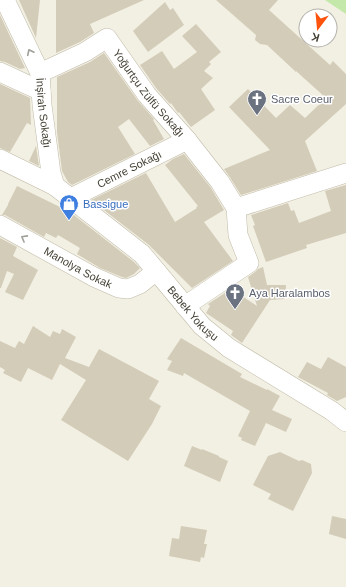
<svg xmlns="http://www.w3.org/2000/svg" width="346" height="587" font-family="Helvetica,sans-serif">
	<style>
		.green { fill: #c3e8aa }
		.building { fill: #d3ccb8 }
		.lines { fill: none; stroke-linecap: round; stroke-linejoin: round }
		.minor-casing { stroke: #c0bba8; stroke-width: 20 }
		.minor { stroke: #fff; stroke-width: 19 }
		.oneway { stroke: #a19f99 }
		.labels { text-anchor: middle; stroke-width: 3; stroke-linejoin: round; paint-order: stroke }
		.street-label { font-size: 11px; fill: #433f33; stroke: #fff }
		.worship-label { font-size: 11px; fill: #5b616d; stroke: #fff; text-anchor: start }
		.shop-label { font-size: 11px; fill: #366cbe; stroke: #fff; text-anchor: start }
	</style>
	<rect width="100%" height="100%" fill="#f2efe3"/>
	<path class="green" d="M325 0H346V14Z"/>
	<path class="building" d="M19 0H40L36 38Z
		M56 0H144L90 24 94 33 80 42 56 53Z
		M216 0H278L269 10 330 65 333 61 346 74V104L305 141 317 171 241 195 229 176 224 169 270 150 229 107 248 89 276 118 290 105 305 118 326 98 296 71V72L267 45 260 44 255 40 256 35Z
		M165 2 170 10 173 8 184 25 148 52 133 31Z
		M0 15 25 68 20 69 5 62 0 61Z
		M196 24 221 52 209 62 211 64 204 71 213 78 201 89 215 110 191 127 179 112 178 113 171 103 170 104 156 88 140 65 162 51 174 69 197 52 182 36Z
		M104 53 138 101 154 119 153 120 164 139 150 146 129 119 118 127 135 154 72 185 68 182 62 171 57 132V77L90 62Z
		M0 84 30 98 31 125 27 123 10 152 0 148Z
		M36 146 39 166 29 161Z
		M184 154 211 188 224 210 204 222 233 261 192 288 149 245 91 200 146 173 175 222 197 208 196 207 198 206 165 165 173 159Z
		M346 185V233L306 245 307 248 266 262 253 226 255 225 251 215 288 203 291 211 294 210 299 223 331 211 325 191Z
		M17 186 60 207 61 205 134 262 140 268 134 274 126 278 122 277 100 268 77 254 80 248 58 235 56 238 46 233 44 237 5 215H2L8 205V204Z
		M0 238 17 247 13 256 38 270 23 300 5 292 14 274 7 271 1 288H0Z
		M263 267 267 285H286L285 299 270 300 242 343 231 335 233 331 206 313 210 306 208 304 231 289 257 306 248 277 255 272 258 269Z
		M33 326 50 337 53 331 60 334 62 329 76 337 65 358 89 367 99 349 159 381 149 399 161 406 152 424 128 461 61 420 86 380 60 364 52 380 28 368 21 382 3 373 5 370 0 367V341L15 348 19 341 24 344Z
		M181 338 242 374 240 377 267 390V389L280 396 272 410 292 419 286 432 266 423 255 446 241 440 242 438 238 436 250 411 184 373 183 376 167 370 172 361 167 359Z
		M328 357 346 367V397L337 401 327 395 328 393 298 377 307 362 321 369Z
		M192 446 202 450V449L219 456V457L228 461 220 482 184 466Z
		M280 452 299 461 302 460 311 464 312 473 293 511 268 499 271 494 253 485 268 456Z
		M332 516 346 519V539L329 534Z
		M181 526 207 530 204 544H207L204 558 201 557 200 562 169 556 172 538 179 539Z"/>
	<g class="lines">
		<g class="minor-casing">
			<g id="minor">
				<path id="s1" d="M5 0 40 73 42 105 51 173 55 186"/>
				<path d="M0 72 41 91"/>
				<path id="s2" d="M40 73 85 52 107 38 147 95 187 140 220 182 236 208 238 235 249 263 185 306"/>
				<path id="s3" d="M0 159 55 186 142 254 202 326 229 348 332 411 346 422"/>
				<path id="s4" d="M71 198 187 140"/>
				<path d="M236 208 346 173"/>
				<path id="s5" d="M0 225 94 277 119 288 128 289 140 284 156 271"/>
			</g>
		</g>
		<use href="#minor" class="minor"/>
	</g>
	<defs><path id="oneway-chevron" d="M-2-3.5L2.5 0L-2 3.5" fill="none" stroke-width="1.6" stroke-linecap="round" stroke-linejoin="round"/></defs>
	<g class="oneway">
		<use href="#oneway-chevron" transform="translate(30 52) rotate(-116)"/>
		<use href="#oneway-chevron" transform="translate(24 238) rotate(-151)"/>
	</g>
	<defs>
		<g id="church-pin" transform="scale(1)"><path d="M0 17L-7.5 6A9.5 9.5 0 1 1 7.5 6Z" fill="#6b7280" stroke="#fff"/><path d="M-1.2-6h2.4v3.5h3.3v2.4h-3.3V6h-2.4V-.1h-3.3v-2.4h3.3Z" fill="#fff"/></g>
		<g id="shop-pin" transform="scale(1)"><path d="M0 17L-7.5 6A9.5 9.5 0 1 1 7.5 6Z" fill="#3f7fe0" stroke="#fff"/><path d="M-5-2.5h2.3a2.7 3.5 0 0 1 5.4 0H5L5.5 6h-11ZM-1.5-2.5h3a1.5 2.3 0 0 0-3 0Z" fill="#fff"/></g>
	</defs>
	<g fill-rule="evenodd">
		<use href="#church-pin" x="257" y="99"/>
		<use href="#shop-pin" x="69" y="204"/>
		<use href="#church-pin" x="235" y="293"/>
	</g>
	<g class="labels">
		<g class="street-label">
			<text dy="4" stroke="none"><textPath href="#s2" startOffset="145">Yoğurtçu Zülfü Sokağı</textPath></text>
			<text dy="4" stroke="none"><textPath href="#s1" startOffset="121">İnşirah Sokağı</textPath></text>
			<text dy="4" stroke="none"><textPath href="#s4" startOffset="65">Cemre Sokağı</textPath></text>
			<text dy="4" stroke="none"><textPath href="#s5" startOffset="89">Manolya Sokak</textPath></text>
			<text dy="4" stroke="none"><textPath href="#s3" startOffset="250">Bebek Yokuşu</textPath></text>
		</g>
		<g class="worship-label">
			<text x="271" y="103">Sacre Coeur</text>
			<text x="249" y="297">Aya Haralambos</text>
		</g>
		<g class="shop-label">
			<text x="83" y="208">Bassigue</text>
		</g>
	</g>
	<g transform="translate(318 28) rotate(196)"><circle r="19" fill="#ffffff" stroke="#b4b2ad"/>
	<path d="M0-3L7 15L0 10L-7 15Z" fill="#fe520d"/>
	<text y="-6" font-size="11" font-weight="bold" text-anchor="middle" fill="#433f33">K</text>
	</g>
</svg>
